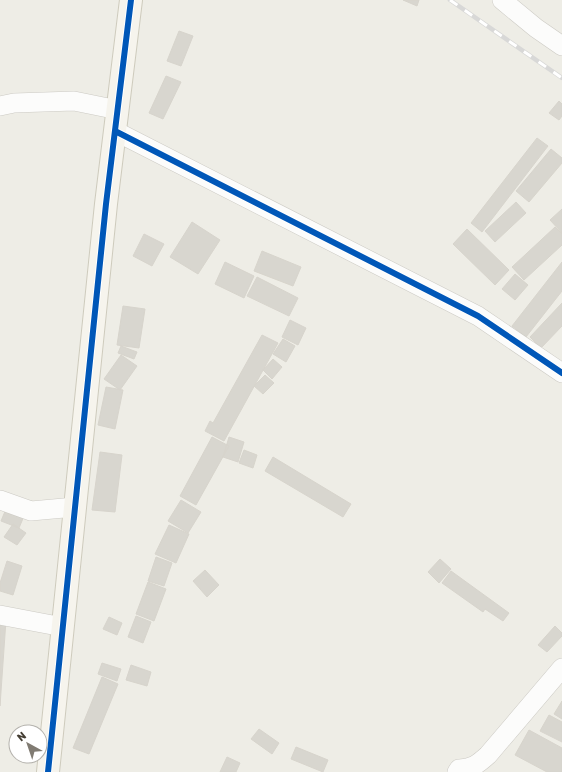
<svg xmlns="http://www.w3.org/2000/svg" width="562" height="772" font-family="Rubik,sans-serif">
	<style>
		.building { fill: #d8d6cf; stroke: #d7d4cc }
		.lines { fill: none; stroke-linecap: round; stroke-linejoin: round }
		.street-casing { stroke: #cccac4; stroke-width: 20 }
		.secondary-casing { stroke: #cecbbd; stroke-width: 24 }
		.street { stroke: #fcfcfb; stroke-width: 19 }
		.secondary { stroke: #f6f4ed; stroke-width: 22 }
		.rail-casing { stroke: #d8d8d7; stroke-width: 4.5 }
		.rail { stroke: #fff; stroke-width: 3; stroke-dasharray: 9; stroke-linecap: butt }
		.cycleway-casing { stroke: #fff; stroke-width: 8 }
		.cycleway { stroke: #0057b8; stroke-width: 6 }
	</style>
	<rect width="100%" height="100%" fill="#eeede6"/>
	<path class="building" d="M403 0H419L417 6Z
		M179 31 193 36 181 66 167 61Z
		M166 76 181 82 163 119 149 113Z
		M559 101 562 104V116L559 120 549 113Z
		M537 138 548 146 482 232 471 223Z
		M551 149 562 158V163L529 202 516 191Z
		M516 202 526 213 495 242 485 231Z
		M562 209V233L550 220Z
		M192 222 220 240 198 274 170 257Z
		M555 227 562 234V245L524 280 512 267Z
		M467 229 509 270 495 285 453 244Z
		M144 234 164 244 152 266 133 256Z
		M262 251 301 267 293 286 254 271Z
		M225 262 254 276 244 298 215 284Z
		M562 262V291L526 337 512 326Z
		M515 274 528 285 515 300 502 289Z
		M257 277 298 298 289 316 247 296Z
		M562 303V326L541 348 530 337Z
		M123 306 145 309 139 348 117 345Z
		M290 320 306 328 298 345 282 337Z
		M262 335 278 343 224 441 205 431 210 421 213 423Z
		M283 339 295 346 286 362 273 354Z
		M121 346 137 352 134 359 118 353Z
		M121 355 137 366 120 390 104 379Z
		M273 359 282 367 272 379 263 370Z
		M265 375 274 383 263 394 254 386Z
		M106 387 123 390 115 429 98 425Z
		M212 437 229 446 196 505 180 496Z
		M229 437 244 442 238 462 223 457Z
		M244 450 257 455 253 468 239 463Z
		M100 452 122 455 115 512 92 510Z
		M273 457 351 504 343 517 265 471Z
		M181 500 201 512 188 533 168 521Z
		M6 509 24 516 19 528 1 521Z
		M13 524 26 533 17 545 4 537Z
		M169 525 189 534 176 563 155 554Z
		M156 557 172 563 164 586 148 581Z
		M440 559 451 569 439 583 428 572Z
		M7 561 22 566 13 595 0 591V583Z
		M205 570 219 585 207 597 193 581Z
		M451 571 509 613 503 621 485 609 483 612 442 583Z
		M148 582 166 589 154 621 136 614Z
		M136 616 151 622 143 643 128 637Z
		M109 617 122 623 117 635 103 629Z
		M0 620H6L0 706Z
		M555 626 562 633V636L547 652 538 645Z
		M102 663 121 669 117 681 98 674Z
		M131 665 151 672 147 686 126 680Z
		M102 677 118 684 89 754 73 748Z
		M562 701V719L554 714Z
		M549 715 562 722V742L540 731Z
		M259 729 279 743 272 754 251 739Z
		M529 730 562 748V772H547L515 755Z
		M296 747 328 760 323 772 291 759Z
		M227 757 240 763 236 772H220Z"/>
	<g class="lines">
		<g class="street-casing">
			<path id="street" d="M502 0 536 28 562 46
				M0 106 14 103 74 101 118 110
				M115 131 478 316 562 373
				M0 500 31 511 75 507
				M0 615 63 627
				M457 772 459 769C472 769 478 764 488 755L562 668"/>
		</g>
		<g class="secondary-casing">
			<path id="secondary" d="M48 772 106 204 131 0"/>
		</g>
		<use href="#street" class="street"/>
		<use href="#secondary" class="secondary"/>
		<g class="rail-casing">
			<path id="rail" d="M450 0 562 78"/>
		</g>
		<use href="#rail" class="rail"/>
		<g class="cycleway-casing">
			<path id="cycleway" d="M115 131 478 316 562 373
				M48 772 106 204 131 0"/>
		</g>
		<use href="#cycleway" class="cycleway"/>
	</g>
	<g transform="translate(28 744) rotate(320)"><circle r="19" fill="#ffffff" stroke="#b4b2ad"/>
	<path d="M0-3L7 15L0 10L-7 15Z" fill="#807b72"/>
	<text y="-6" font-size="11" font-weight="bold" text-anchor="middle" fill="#443e33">N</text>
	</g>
</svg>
